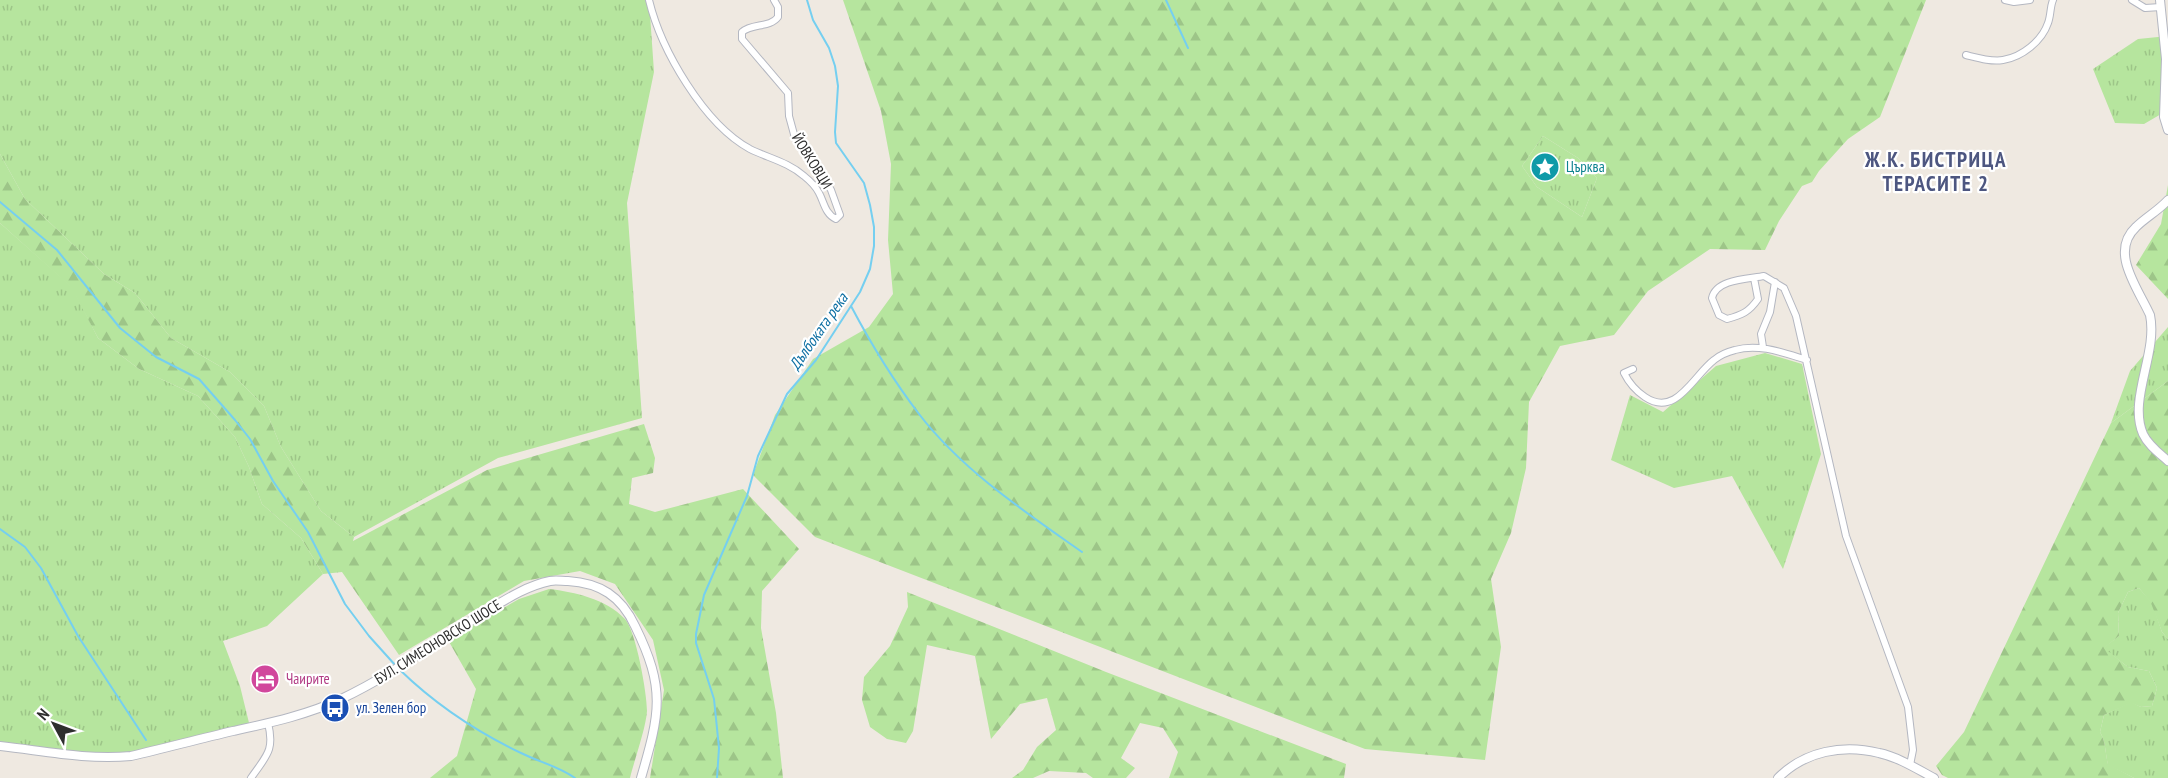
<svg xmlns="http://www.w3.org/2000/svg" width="2168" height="778" font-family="'PT Sans Narrow',sans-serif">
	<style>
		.grass { fill: url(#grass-tufts) }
		.forest { fill: url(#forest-firs); fill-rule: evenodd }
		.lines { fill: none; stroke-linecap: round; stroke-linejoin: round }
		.stream { stroke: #75cff0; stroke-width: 2 }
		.street-casing { stroke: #b4b7c1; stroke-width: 8 }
		.secondary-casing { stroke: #b4b7c1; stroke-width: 10 }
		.street { stroke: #fff; stroke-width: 6 }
		.secondary { stroke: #fff; stroke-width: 8 }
		.labels { text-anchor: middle; stroke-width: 4.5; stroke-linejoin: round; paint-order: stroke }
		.street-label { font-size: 15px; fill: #2e2e2e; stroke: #fff }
		.culture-label { font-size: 15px; fill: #0d838f; stroke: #fff; text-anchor: start }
		.hotel-label { font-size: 15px; fill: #b23c85; stroke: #fff; text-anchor: start }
		.transit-label { font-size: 15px; fill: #164399; stroke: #fff; text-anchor: start }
		.water-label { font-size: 16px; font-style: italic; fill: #0d6fa3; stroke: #fff }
		.district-label { font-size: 21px; font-weight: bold; letter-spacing: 1.5px; fill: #4d5680; stroke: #fff }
	</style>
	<defs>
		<pattern id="grass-tufts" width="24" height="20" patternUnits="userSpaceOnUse" patternTransform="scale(1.5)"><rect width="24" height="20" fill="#b6e59e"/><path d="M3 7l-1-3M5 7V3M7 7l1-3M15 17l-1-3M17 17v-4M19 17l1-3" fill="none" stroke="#9dc588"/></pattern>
		<pattern id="forest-firs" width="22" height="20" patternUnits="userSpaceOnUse" patternTransform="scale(1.5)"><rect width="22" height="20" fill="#b6e59e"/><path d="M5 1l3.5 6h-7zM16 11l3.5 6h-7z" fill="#9dc588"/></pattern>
	</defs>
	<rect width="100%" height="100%" fill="#efe9e1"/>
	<path class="grass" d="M0 0H649L654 72 627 203 642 418 498 458 354 537 321 511 281 447 264 406 230 372 171 338 135 293 104 274 25 199 0 154Z
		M2168 36V110L2144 124 2115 123 2093 69 2138 39Z
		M1543 136 1578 158 1597 178 1582 217 1537 187 1522 166Z
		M0 223 72 287 98 338 139 369 198 396 235 437 249 467 262 504 301 538 323 574 267 626 223 641 240 686 250 727 131 756 0 746Z
		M2168 327V381L2111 423 2130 371Z
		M1765 353 1802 364 1821 454 1783 569 1732 476 1674 488 1611 460 1630 395 1663 412 1716 366Z
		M2139 588 2152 603 2162 632 2168 639V778H2134L2108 765C2105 752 2106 742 2100 732L2104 715 2131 702 2141 707 2152 706 2157 688 2149 671 2128 667 2103 648 2119 636 2118 613 2128 592Z"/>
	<path class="forest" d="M843 0H1926L1880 117 1848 139 1819 171 1812 182 1802 186 1779 221 1765 250 1710 249 1648 291 1614 335 1560 346 1529 402 1526 468 1511 533 1491 579 1501 647 1485 760 1365 749 815 537 753 475 775 415 813 359 869 327 893 294 888 240 891 164 881 111ZM1543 136 1578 158 1597 178 1582 217 1537 187 1522 166Z
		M0 154 25 199 104 274 135 293 171 338 230 372 264 406 281 447 321 511 354 537 353 541 487 470 644 424 655 458 653 473 632 478 629 504 655 512 743 489 799 549 762 591 761 628 776 713 783 778H650L664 690 653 640 615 584 580 571 524 581 399 655 342 572 323 574 301 538 262 504 249 467 235 437 198 396 139 369 98 338 71 287 0 223Z
		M2168 185V299L2136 265 2161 224Z
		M2168 381V639L2162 632 2151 603 2139 588 2128 592 2118 613 2119 636 2104 648 2128 667 2149 671 2157 688 2152 706 2141 707 2131 703 2104 715 2100 732C2106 742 2105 752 2108 764L2134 778H1948L1942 775 1936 766 1964 732 2111 423Z
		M549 589C575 592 606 599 625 619 636 631 647 693 647 711 646 728 634 761 630 778H430L457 756 476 689 448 640 519 599Z
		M907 592 1106 672 1346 764 1344 778H1169L1178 752 1163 728 1140 723 1121 758 1135 768 1126 778H1093L1086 773 1049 771 1033 778H1012L1023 770 1037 747 1056 730 1047 698 1020 704 991 739 975 656 927 645 913 731 906 743 887 739 870 727 862 700 864 677 890 646 908 607Z"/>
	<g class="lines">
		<path class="stream" d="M1166 0 1188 48
			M0 202 57 250 120 328 156 357 199 379 235 420 250 439 273 481 308 532 345 604 369 636 396 666
			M851 306C871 344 893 380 919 414 962 470 1025 512 1082 552
			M0 529 25 547 41 568 78 636 146 740
			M400 670C435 704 477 732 521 753 539 762 558 766 575 778
			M717 778 719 748 714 699 696 643V634L704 595 747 496 758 456 787 394 816 360 860 292 870 269 874 246V227L870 205 864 183 836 143 835 132 838 86 835 66 829 48 813 20 807 0"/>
		<g class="street-casing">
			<path id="street" d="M649 0C661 50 704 124 750 149 768 158 788 162 804 176 809 180 816 187 819 193 824 202 825 214 836 219L840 215 831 190 811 157 795 138 789 116 788 93 742 39V32C752 23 770 28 778 17V7L774 0
				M2005 0 2014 2 2030 0
				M2132 0 2145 8 2161 7
				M1966 55C1978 58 1991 62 2003 60 2022 57 2042 41 2048 23 2051 15 2050 7 2053 0
				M1754 278 1758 299C1749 312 1742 315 1727 319L1719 315 1712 298C1716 279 1748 279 1764 276L1784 288 1796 316 1846 536 1908 707 1913 750 1910 765
				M1763 347 1761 334 1770 312 1775 282
				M1633 369 1624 373C1629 383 1636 391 1645 397 1676 418 1693 376 1714 360 1720 355 1727 352 1735 350 1759 343 1784 353 1807 360
				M251 778C266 756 275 751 268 723"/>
		</g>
		<g class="secondary-casing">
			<path id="secondary" d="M2160 0 2166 59 2164 117 2168 130
				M2168 200C2158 211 2146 217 2136 227 2109 252 2138 288 2150 315 2158 353 2128 399 2143 434 2148 445 2159 453 2168 461
				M0 746C45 751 86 760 131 756 165 748 199 739 233 731 269 723 307 715 341 699 392 675 437 641 485 612 505 600 526 586 550 581 555 580 562 581 568 581 600 583 621 596 635 626 666 689 660 713 641 778
				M1778 778C1805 751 1843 744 1879 753 1898 757 1917 769 1934 778"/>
		</g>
		<use href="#street" class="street"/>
		<use href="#secondary" class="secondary"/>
	</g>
	<defs>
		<g id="sight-disc" transform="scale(1.5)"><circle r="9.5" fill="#0f9aa8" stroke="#fff"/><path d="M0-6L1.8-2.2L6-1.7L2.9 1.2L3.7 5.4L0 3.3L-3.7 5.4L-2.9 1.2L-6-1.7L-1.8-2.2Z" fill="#fff"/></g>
		<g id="hotel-disc" transform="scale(1.5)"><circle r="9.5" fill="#d1479c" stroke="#fff"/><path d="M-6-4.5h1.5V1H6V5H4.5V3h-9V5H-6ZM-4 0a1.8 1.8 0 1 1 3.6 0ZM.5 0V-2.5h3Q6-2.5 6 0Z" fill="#fff"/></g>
		<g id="bus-disc" transform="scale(1.5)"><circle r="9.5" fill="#1a4fb4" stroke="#fff"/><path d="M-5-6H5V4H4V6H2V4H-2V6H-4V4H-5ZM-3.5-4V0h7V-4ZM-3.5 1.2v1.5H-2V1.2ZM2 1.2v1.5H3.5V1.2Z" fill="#fff"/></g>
	</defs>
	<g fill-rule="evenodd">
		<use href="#sight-disc" x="1545" y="167"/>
		<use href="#hotel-disc" x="265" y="679"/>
		<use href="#bus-disc" x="335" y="708"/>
	</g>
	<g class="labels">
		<g class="street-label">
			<text transform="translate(812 161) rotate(58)" y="5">ЙОВКОВЦИ</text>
			<text transform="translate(438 642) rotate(-32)" y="5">БУЛ. СИМЕОНОВСКО ШОСЕ</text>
		</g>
		<g class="culture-label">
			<text x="1566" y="172">Църква</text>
		</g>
		<g class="hotel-label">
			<text x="286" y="684">Чаирите</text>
		</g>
		<g class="transit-label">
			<text x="356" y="713">ул. Зелен бор</text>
		</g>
		<g class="water-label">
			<text transform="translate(818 331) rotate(-55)" y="6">Дълбоката река</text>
		</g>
		<g class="district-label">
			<text x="1936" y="167">Ж.К. БИСТРИЦА<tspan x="1936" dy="24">ТЕРАСИТЕ 2</tspan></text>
		</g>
	</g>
	<g transform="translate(54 724) rotate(311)" stroke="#ffffff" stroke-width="4.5" paint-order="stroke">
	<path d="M0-4.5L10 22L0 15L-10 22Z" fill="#2e2e2e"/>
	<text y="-9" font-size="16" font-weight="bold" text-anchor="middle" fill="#2e2e2e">N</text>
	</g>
</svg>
